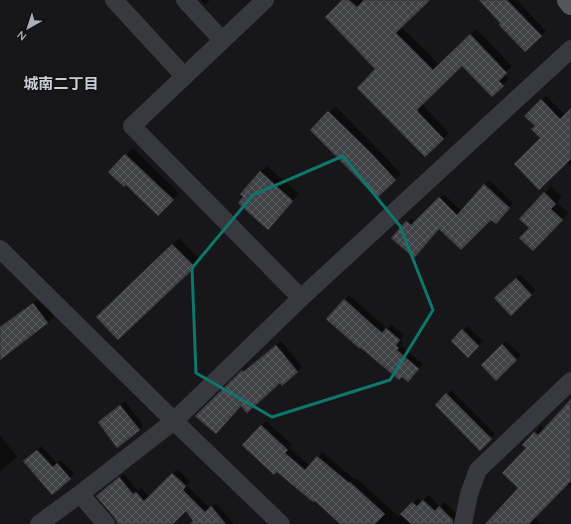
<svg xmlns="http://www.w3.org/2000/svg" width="571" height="524" font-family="Quicksand,'Noto Sans JP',sans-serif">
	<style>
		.shadow { fill: #0007 }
		.building { fill: url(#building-cross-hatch); stroke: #313135 }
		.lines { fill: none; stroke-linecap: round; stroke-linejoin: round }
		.minor { stroke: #38393e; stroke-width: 18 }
		.major { stroke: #54565d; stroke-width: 22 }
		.marked { fill: none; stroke: #0f766e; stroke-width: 3; stroke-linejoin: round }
		.labels { text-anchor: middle; stroke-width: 3.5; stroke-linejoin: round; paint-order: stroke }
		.neighbourhood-label { font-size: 15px; font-weight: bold; fill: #cacdd5; stroke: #121214 }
	</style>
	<defs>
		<pattern id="building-cross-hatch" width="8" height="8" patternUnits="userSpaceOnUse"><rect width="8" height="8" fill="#414246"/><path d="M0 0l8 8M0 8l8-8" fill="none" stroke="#5a5b5f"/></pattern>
	</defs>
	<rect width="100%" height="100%" fill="#171719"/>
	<path class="shadow" d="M201 0H210L205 5Z
		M344 0H361L363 2 365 0H429L401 27 440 65 476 29 512 66 504 74 509 79 492 96 462 65 422 104 423 105 449 133 425 156 376 69Z
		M480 0H517L546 31 525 51 502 23Z
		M546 96 565 115 571 110V165L570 166 542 138 536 126 526 116Z
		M335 106 377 148 401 174 377 197 311 130Z
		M133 148 179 193 158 215 126 184 109 172Z
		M267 166 299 194 274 222 260 172Z
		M489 180 513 203 500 218H491L439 228 418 252 407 222 411 218 416 222 444 194 461 211Z
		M551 186 562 197 557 202 568 213 533 250 530 228 545 193Z
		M179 238 200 260 119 339 98 317Z
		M520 274 536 290 511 315 496 298Z
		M349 295 387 329 391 324 404 335 400 340 403 343 401 346 423 364 412 376 327 319Z
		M40 297 54 316 48 323 0 359V327Z
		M467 326 483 341 468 356 452 341Z
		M281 341 302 367 298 371 282 384 280 382 241 405 196 416 246 367 248 368Z
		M506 341 521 355 496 379 482 365Z
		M451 390 495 434 480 449 436 405Z
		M571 400V488L567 484 534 518 541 524H497L519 488 527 448 524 445 541 426 545 429Z
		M125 401 143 425 139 430 99 422Z
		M266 421 292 445 289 448 310 466 322 452 354 479 356 478 399 517 418 498 422 502 429 495 440 507 444 502 458 515 457 517 454 520 458 524H342L315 500 243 445Z
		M0 435 17 457 0 471Z
		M41 446 57 463 61 460 74 474 70 478 28 458Z
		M177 469 190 481 186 485 210 508 216 503 234 524H197L186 510 158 524H122L101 492 124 474 138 491 141 488 149 497Z"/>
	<path class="building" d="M342 0H349L357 7 364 0H430L396 33 433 70 470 34 507 73 499 81 504 86 492 97 462 66 417 110 418 111V112L444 139 425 157 357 88 375 69 325 17Z
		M479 0H507L542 36 525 52 499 25 500 23Z
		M541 99 560 119 571 108V159L539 190 514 164 540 138 531 129 535 126 524 116Z
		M328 111 371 153 396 180 377 198 310 130Z
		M125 154 174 200 158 216 126 185 124 187 108 172Z
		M260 171 293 201 268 230 238 203 243 197 240 194Z
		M484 184 510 208 496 224 491 220 461 250 439 229 414 258 391 238 406 221 411 225 439 197 457 215Z
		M544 192 556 204 551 209 563 220 533 251 519 238 529 228 519 219Z
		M172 244 195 267 118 340 96 317Z
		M516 278 532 295 511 316 494 298Z
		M344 299 382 333 386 328 400 340 396 345 399 348 397 350 419 369 408 382 402 377 399 380 361 348 360 349 326 319Z
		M33 303 48 323 0 360V327Z
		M462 329 479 346 468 358 451 341Z
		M502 344 517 360 496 381 481 365Z
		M276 345 298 372 282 386 280 383 247 413 241 406 216 434 195 416 242 370 243 372Z
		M446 393 492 439 480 451 435 405Z
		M571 399V481L529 524H485L518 488 502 473 526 448 522 445 534 432 538 435Z
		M120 405 140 430 117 448 98 422Z
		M261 425 288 450 285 453 305 470 317 456 349 483 350 482 385 514 375 524H340L315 501 313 502 277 472 274 475 242 445Z
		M37 450 53 467 57 463 71 479 52 495 23 461Z
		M172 473 186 486 183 490 205 512 211 506 226 524H190L193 521 186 511 173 524H118L114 517 96 496 119 477 133 494 136 492 144 501Z
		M423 500 435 511 439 506 453 520V524H411L400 514 412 502 417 506Z"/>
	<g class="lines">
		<path class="minor" d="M114 0 184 76
			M185 0 222 40
			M265 0 132 126 301 298
			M0 249 174 421 281 524
			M80 494 106 524
			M39 524 80 494 174 421 301 298 571 49
			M463 524 469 494 478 470 571 381"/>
		<path class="major" d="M568 0 571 4"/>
	</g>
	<path class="marked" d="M343 156 400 226 433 310 390 380 272 417 196 373 192 268 253 195Z"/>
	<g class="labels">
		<g class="neighbourhood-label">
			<text x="61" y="89">城南二丁目</text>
		</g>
	</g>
	<g transform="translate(28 28) rotate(219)" stroke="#121214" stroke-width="3" paint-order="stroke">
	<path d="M0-3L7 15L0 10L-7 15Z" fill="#aaaeb9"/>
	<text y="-6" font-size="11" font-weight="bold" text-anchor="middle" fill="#aaaeb9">N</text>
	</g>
</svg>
